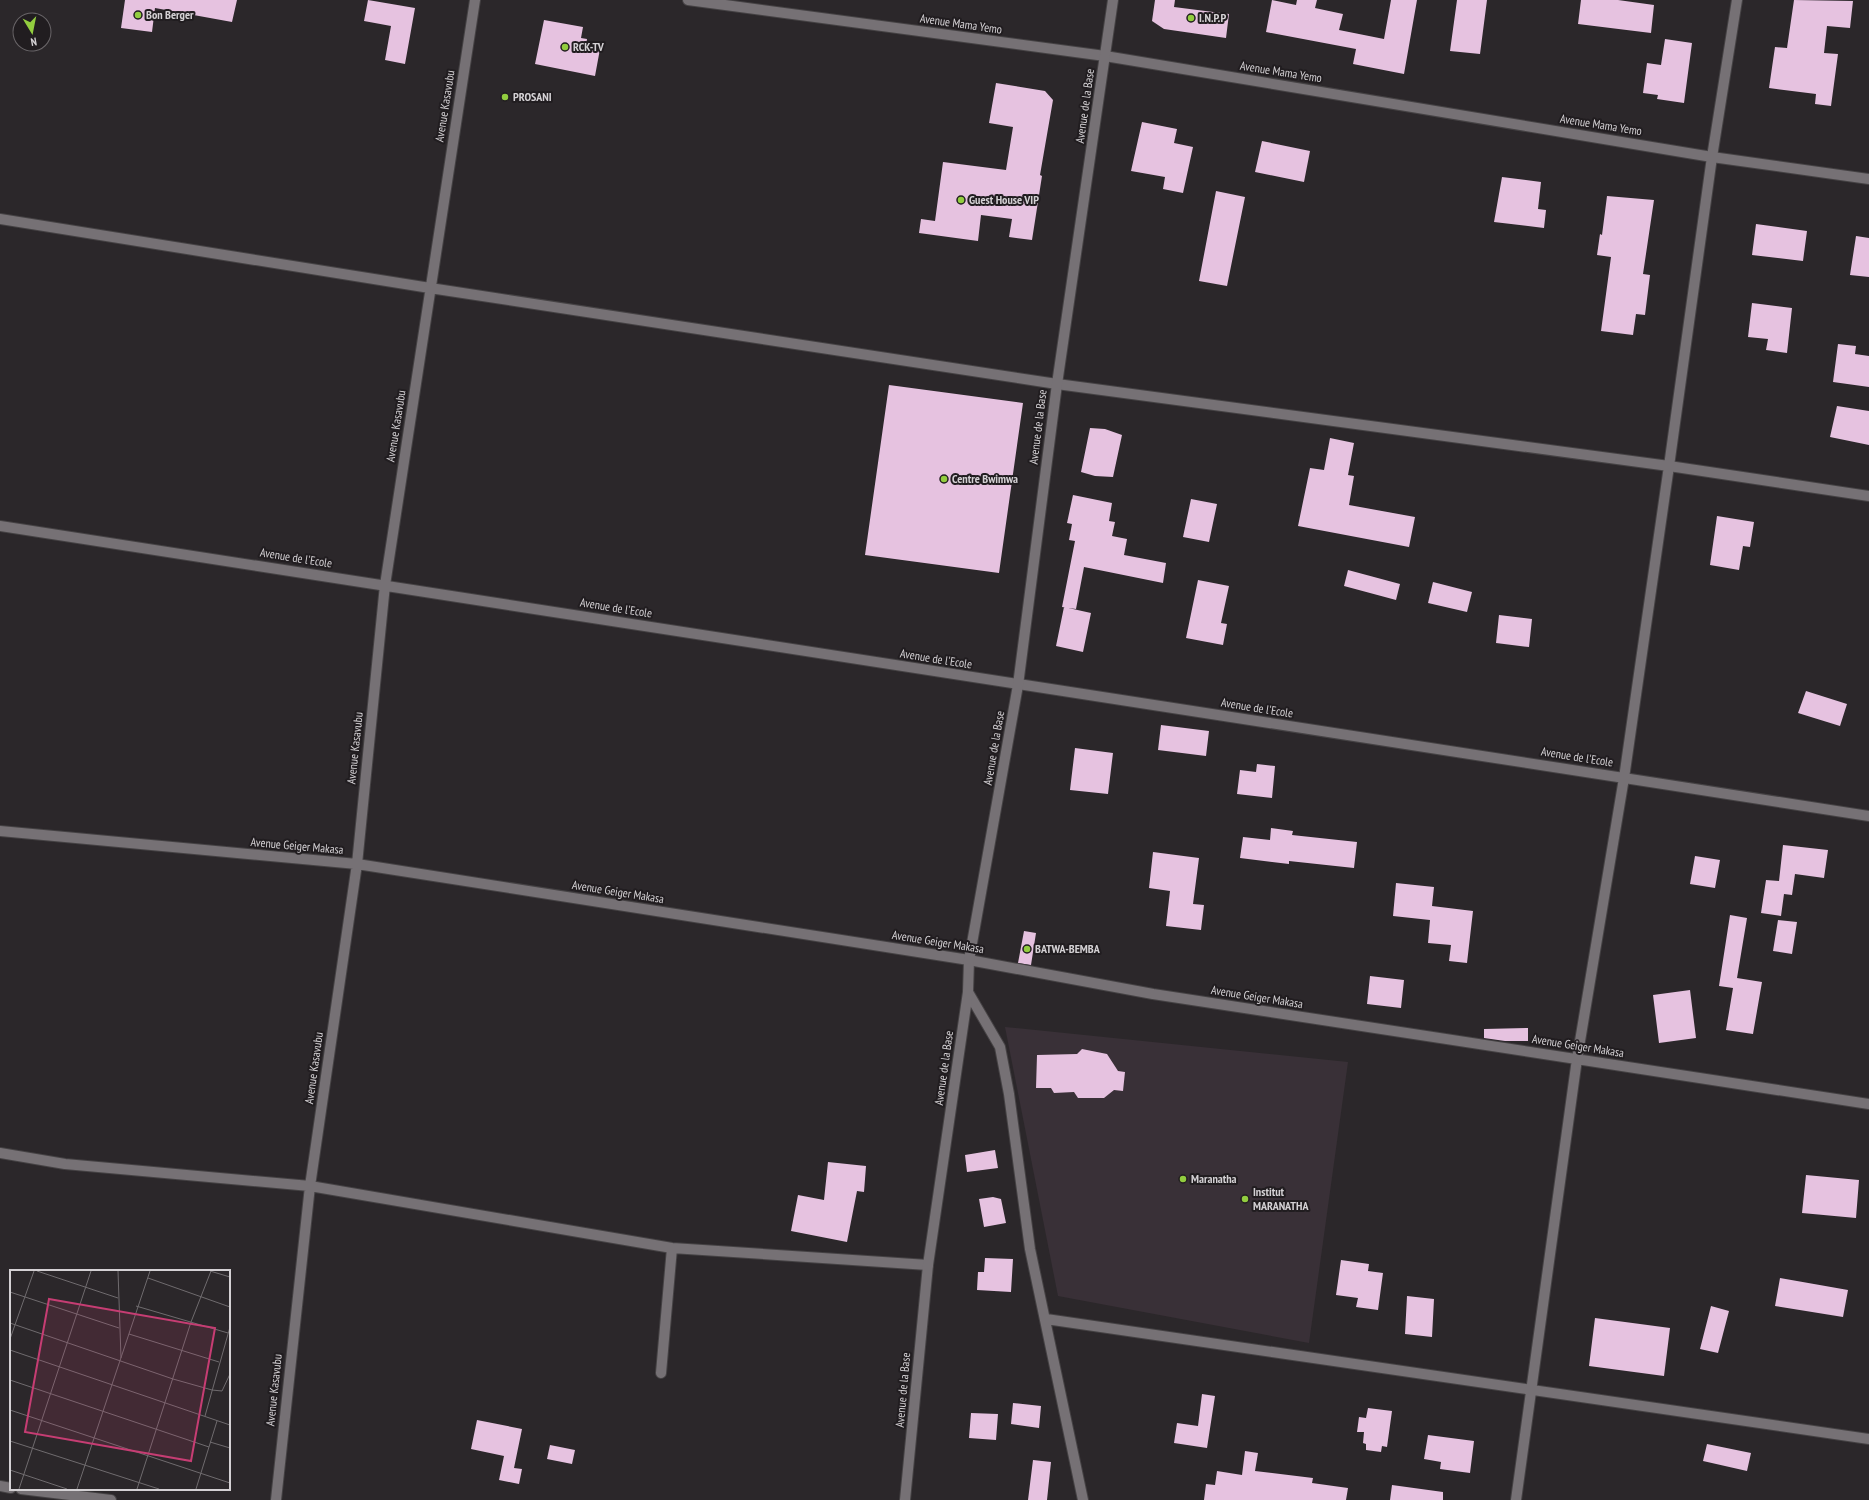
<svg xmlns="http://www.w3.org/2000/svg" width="1869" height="1500" font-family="'PT Sans Narrow',sans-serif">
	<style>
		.built { fill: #393037 }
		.building { fill: #e6c2e0 }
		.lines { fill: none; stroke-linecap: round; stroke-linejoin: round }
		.street-casing { stroke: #454244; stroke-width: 12 }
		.secondary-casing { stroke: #454244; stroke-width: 12 }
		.street { stroke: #767175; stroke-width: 10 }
		.secondary { stroke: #767175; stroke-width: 10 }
		.poi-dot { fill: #92cd3f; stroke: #211d20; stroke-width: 1.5 }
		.labels { text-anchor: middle; stroke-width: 4; stroke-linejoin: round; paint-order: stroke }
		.poi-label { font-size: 12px; font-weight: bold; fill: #d4d1d4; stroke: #211d20; text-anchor: start }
		.street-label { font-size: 12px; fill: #d4d1d4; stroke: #211d20 }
		.inset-road { fill: none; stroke: #6f6b6e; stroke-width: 1 }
		.view { fill: #c63d73; fill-opacity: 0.15; stroke: #c63d73; stroke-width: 2 }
		.inset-edge { fill: none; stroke: #d4d1d4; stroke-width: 2 }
	</style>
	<rect width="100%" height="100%" fill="#2b272a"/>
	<path class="built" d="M1005 1027 1348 1062 1309 1343 1058 1296Z"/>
	<path class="building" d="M125 0H237L232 22 155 8 152 32 121 28Z
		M368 0 415 8 405 64 385 60 391 26 364 21Z
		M1155 0H1175L1174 7 1229 14 1226 38 1164 29 1152 21Z
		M1272 0 1296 5 1297 0H1317L1315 8 1343 14 1339 30 1384 39 1391 0H1417L1404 74 1353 64 1356 49 1266 32Z
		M1457 0H1487L1480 54 1450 51Z
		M1581 0H1618L1654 5 1651 33 1578 24Z
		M1794 0 1853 1 1850 28 1827 26 1824 53 1838 54 1831 106 1815 104 1816 94 1769 88 1775 47 1787 48Z
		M544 20 583 27 581 38 587 39 586 46 600 49 595 76 535 64Z
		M1665 39 1692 43 1684 103 1657 99 1658 95 1643 93 1647 63 1661 65Z
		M996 83 1045 91 1053 100 1040 175 1042 176 1032 240 1009 237 1012 219 981 215 978 241 919 233 921 219 935 221 943 162 1006 170 1013 127 989 123Z
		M1142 122 1177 129 1174 143 1193 147 1183 193 1163 189 1165 177 1131 171Z
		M1262 141 1310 151 1304 182 1255 172Z
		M1502 177 1541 182 1538 209 1546 210 1544 228 1494 222Z
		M1216 191 1245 197 1227 286 1199 281Z
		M1607 196 1654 200 1643 274 1650 275 1645 315 1636 314 1633 335 1601 331 1611 257 1597 255 1600 234 1602 235Z
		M1756 224 1807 231 1803 261 1752 255Z
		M1856 236 1869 238V277L1850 275Z
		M1752 303 1792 308 1787 353 1766 350 1768 339 1748 337Z
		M1838 344 1856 346 1855 354 1869 356V387L1833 382Z
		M889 385 1023 403 999 573 865 555Z
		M1837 406 1869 411V445L1830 437Z
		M1090 428 1105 429 1122 435 1113 477 1095 476 1081 472Z
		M1330 438 1354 443 1348 475 1354 476 1349 505 1415 517 1409 547 1298 526 1310 468 1324 470Z
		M1073 495 1112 503 1109 521 1115 522 1112 536 1127 539 1124 555 1166 563 1163 583 1084 567 1076 609 1062 607 1075 541 1069 540 1072 524 1067 523Z
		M1191 499 1217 504 1209 542 1183 537Z
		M1717 516 1754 522 1750 547 1743 546 1739 570 1710 565Z
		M1348 570 1400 584 1396 600 1344 586Z
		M1198 580 1229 586 1221 623 1227 624 1223 645 1186 638Z
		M1433 582 1472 592 1467 612 1428 603Z
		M1064 607 1091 613 1083 652 1056 646Z
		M1499 615 1532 619 1529 647 1496 643Z
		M1806 691 1847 704 1840 726 1798 713Z
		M1161 725 1209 731 1206 756 1158 750Z
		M1075 748 1113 753 1108 794 1070 790Z
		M1257 764 1275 766 1272 798 1237 794 1240 770 1256 772Z
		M1271 828 1293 831 1292 835 1357 842 1354 868 1289 861V864L1240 858 1243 837 1270 840Z
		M1783 845 1828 850 1824 878 1795 874 1792 895 1784 894 1781 916 1761 913 1766 880 1779 881Z
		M1153 852 1199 858 1193 904 1204 905 1201 930 1166 926 1170 891 1149 888Z
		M1695 856 1720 860 1715 888 1690 884Z
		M1396 883 1434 887 1432 906 1473 911 1467 963 1449 961 1451 945 1428 943 1430 920 1393 916Z
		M1730 915 1747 918 1737 978 1762 982 1753 1034 1726 1030 1733 988 1719 986Z
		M1778 920 1797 922 1792 954 1773 951Z
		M1024 931 1036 933 1031 965 1018 963Z
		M1370 976 1404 980 1401 1008 1367 1004Z
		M1690 990 1696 1038 1659 1043 1653 995Z
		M1528 1028V1041H1505L1484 1038V1029Z
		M1082 1049 1107 1054 1118 1071 1125 1072 1123 1091 1114 1090 1104 1098H1078L1074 1092 1054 1093 1051 1088H1036L1037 1055 1077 1054Z
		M995 1150 998 1168 967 1172 965 1155Z
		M828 1162 866 1166 864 1192 857 1191 847 1242 791 1231 798 1195 824 1200Z
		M1806 1175 1859 1180 1856 1218 1802 1213Z
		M993 1197 1001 1199 1006 1223 984 1227 979 1199Z
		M985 1258 1013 1259 1011 1292 977 1290 978 1272H984Z
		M1341 1260 1369 1264 1368 1271 1383 1273 1378 1310 1356 1307 1358 1298 1336 1295Z
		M1780 1278 1848 1290 1843 1317 1775 1306Z
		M1407 1296 1434 1299 1432 1337 1405 1334Z
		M1711 1306 1729 1311 1718 1353 1700 1349Z
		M1595 1318 1670 1328 1664 1376 1589 1366Z
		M1202 1394 1215 1396 1207 1448 1174 1443 1177 1423 1198 1426Z
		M1013 1403 1041 1406 1039 1428 1011 1424Z
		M1368 1408 1392 1411 1387 1447 1382 1446 1381 1452 1366 1450V1444L1363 1443 1364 1432H1357L1359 1417 1366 1418Z
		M971 1413 998 1414 996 1440 969 1438Z
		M477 1420 522 1429 514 1468 522 1469 519 1484 499 1480 504 1456 471 1449Z
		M1428 1435 1474 1441 1470 1473 1440 1469 1441 1462 1424 1459Z
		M1707 1444 1751 1453 1747 1471 1703 1461Z
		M550 1445 575 1450 572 1464 547 1459Z
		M1245 1451 1258 1453 1255 1471 1313 1478 1312 1483 1348 1488 1346 1500H1204L1206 1484 1215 1485 1217 1471 1242 1475Z
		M1033 1460 1051 1462 1047 1500H1028Z
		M1392 1485 1443 1492V1500H1390Z"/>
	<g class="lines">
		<g class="street-casing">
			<path id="street" d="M688 0 1105 56 1712 157 1869 179
				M0 219 430 288 1057 384 1669 466 1869 496
				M0 526 1869 816
				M0 831 357 864 969 960 1153 994 1869 1104
				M968 992 1000 1047 1009 1094 1030 1249 1083 1500
				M0 1153 65 1164 310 1186 672 1248 928 1265
				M1046 1319 1869 1439
				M661 1373 672 1248
				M0 1486 11 1488
				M21 1489 111 1500
				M276 1500 310 1186 357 864 385 585 475 0
				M1516 1500 1577 1059 1624 778 1669 466 1712 157 1737 0"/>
		</g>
		<g class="secondary-casing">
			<path id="secondary" d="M905 1500 928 1265 968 992 969 960 1018 685 1057 384 1113 0"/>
		</g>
		<use href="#street" class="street"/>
		<use href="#secondary" class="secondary"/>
	</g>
	<g class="poi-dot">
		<circle cx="138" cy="15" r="4"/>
		<circle cx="1191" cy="18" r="4"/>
		<circle cx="565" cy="47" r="4"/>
		<circle cx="505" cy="97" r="4"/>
		<circle cx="961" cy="200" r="4"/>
		<circle cx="944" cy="479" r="4"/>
		<circle cx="1027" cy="949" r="4"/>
		<circle cx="1183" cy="1179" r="4"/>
		<circle cx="1245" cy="1199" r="4"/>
	</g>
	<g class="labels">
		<g class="poi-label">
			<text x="146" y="19">Bon Berger</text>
			<text x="1199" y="22">I.N.P.P</text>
			<text x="573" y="51">RCK-TV</text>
			<text x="513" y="101">PROSANI</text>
			<text x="969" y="204">Guest House VIP</text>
			<text x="952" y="483">Centre Bwimwa</text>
			<text x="1035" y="953">BATWA-BEMBA</text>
			<text x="1191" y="1183">Maranatha</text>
			<text x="1253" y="1196">Institut<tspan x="1253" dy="14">MARANATHA</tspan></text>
		</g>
		<g class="street-label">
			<text transform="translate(961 24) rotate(8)" y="4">Avenue Mama Yemo</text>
			<text transform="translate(1281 72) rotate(9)" y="4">Avenue Mama Yemo</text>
			<text transform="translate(445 106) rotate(-81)" y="4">Avenue Kasavubu</text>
			<text transform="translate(1085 106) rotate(-82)" y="4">Avenue de la Base</text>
			<text transform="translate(1601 125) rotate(9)" y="4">Avenue Mama Yemo</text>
			<text transform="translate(396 426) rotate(-81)" y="4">Avenue Kasavubu</text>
			<text transform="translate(1038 427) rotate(-83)" y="4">Avenue de la Base</text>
			<text transform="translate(296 558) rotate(9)" y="4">Avenue de l'Ecole</text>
			<text transform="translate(616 608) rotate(9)" y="4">Avenue de l'Ecole</text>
			<text transform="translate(936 659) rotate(9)" y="4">Avenue de l'Ecole</text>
			<text transform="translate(1257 708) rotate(9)" y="4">Avenue de l'Ecole</text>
			<text transform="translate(355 748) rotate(-84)" y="4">Avenue Kasavubu</text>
			<text transform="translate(994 748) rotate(-80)" y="4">Avenue de la Base</text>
			<text transform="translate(1577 757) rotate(9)" y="4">Avenue de l'Ecole</text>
			<text transform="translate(297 846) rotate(5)" y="4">Avenue Geiger Makasa</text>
			<text transform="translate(618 892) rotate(9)" y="4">Avenue Geiger Makasa</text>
			<text transform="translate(938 942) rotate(9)" y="4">Avenue Geiger Makasa</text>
			<text transform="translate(1257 997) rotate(9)" y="4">Avenue Geiger Makasa</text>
			<text transform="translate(1578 1046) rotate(9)" y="4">Avenue Geiger Makasa</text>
			<text transform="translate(314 1068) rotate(-82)" y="4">Avenue Kasavubu</text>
			<text transform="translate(944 1068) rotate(-82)" y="4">Avenue de la Base</text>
			<text transform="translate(274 1390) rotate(-84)" y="4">Avenue Kasavubu</text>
			<text transform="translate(903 1390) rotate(-85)" y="4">Avenue de la Base</text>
		</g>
	</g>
	<g transform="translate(10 1270)">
		<rect width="220" height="220" fill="#2b272a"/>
		<path class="inset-road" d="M27 1 108 28M108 1 111 88M200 1 220 7M138 8 220 37M0 22 109 58M126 36 218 63M0 53 163 109 202 120 212 121 220 104M119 64 209 92M0 69 24 1M0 80 220 155M0 110 199 177M0 140 220 213M195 146 220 57M0 171 149 219M200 172 220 178M0 200 57 219M9 219 81 1M67 219 140 1M127 219 181 52 201 1M186 219 207 151"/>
		<path class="view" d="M39 29 205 58 181 191 15 162Z"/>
		<rect width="220" height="220" class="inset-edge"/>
	</g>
	<g transform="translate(32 32) rotate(170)"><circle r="19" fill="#211d20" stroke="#696568"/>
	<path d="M0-3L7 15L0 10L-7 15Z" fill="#92cd3f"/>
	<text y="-6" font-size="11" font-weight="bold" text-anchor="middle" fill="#d4d1d4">N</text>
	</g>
</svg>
